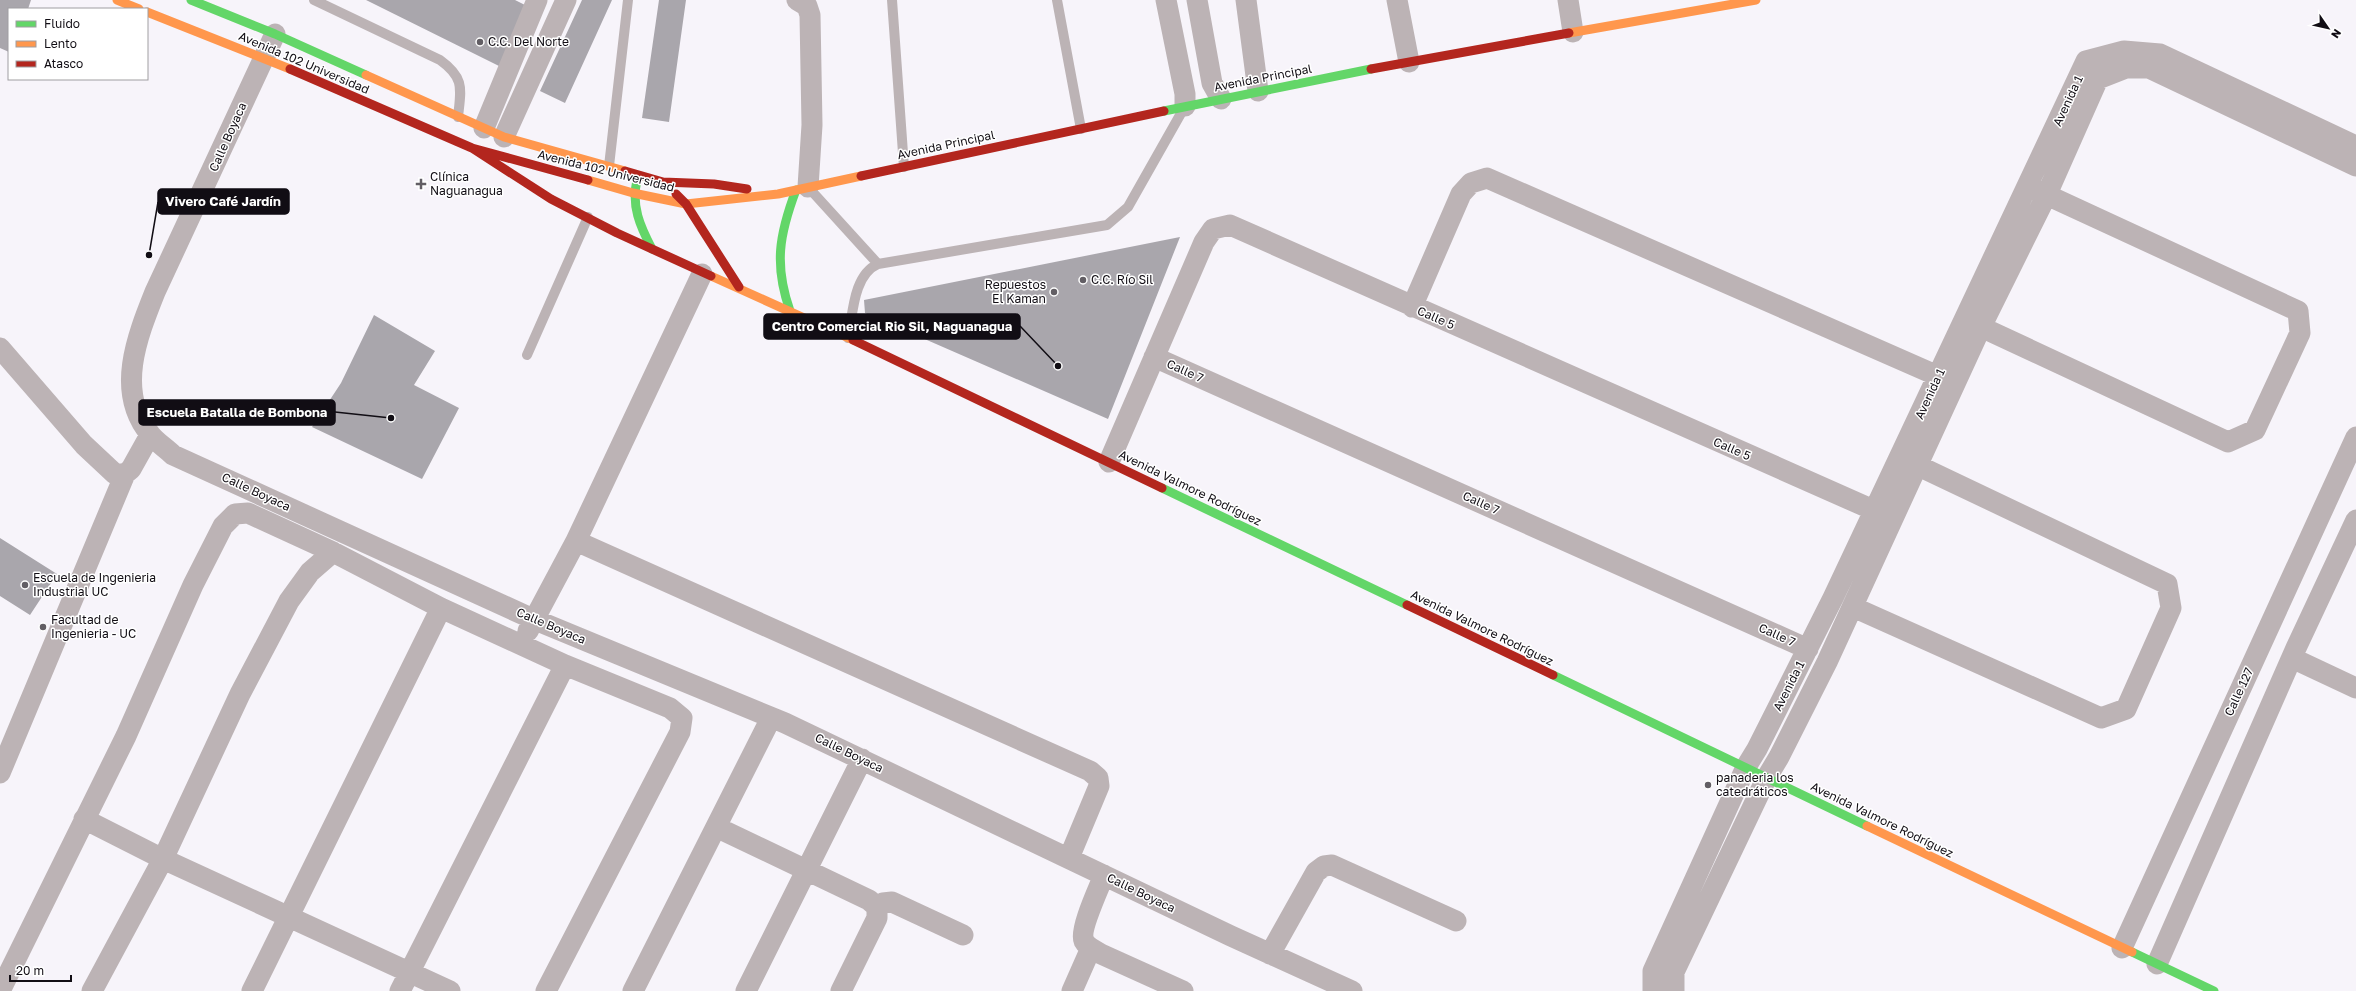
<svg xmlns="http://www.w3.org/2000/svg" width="2356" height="991" font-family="'Golos Text',sans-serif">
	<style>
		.building { fill: #a9a6ac }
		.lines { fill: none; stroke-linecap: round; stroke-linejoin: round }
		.lane { stroke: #bcb3b5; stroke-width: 10 }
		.street { stroke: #bcb3b5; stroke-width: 21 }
		.fast { stroke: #63d668; stroke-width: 9 }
		.slow { stroke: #ff974d; stroke-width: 9 }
		.jam { stroke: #b3261e; stroke-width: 9 }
		.poi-dot { fill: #625e64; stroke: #fff; stroke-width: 1.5 }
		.labels { text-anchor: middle; stroke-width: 3; stroke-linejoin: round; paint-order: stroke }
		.poi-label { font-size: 12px; fill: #110d14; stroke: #fff; text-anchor: start }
		.street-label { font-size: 12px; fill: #110d14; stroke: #fff }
		.leader { fill: none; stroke: #110d14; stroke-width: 1.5 }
		.callout-dot { fill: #110d14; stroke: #fff; stroke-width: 1.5 }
		.callout { fill: #110d14; stroke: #110d14; stroke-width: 1.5 }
		.callout-label { font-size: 13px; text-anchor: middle; font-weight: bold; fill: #fff }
	</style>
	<rect width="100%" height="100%" fill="#f7f4fa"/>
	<path class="building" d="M0 0H31L28 9H9V52L0 48Z
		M366 0H515L529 7 499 66Z
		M582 0H612L565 103 540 91Z
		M659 0H686L669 122 642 118Z
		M1180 237 1108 419 865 313 864 300Z
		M374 315 435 351 414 385 459 408 422 479 312 427 341 383Z
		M0 538 57 574 30 615 0 596Z"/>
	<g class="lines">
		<path class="lane" d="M314 0 440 60C465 78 461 89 458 117
			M892 0 904 167
			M1057 0 1081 129
			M609 166 628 0
			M808 187 878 264
			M848 338C853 314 853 275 878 264L1107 225 1128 207 1184 108
			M527 355 588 217"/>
		<path class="street" d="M797 0 807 6 810 15 812 125 808 187
			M1166 0 1185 94V106
			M1197 0 1212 83 1221 99
			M1246 0 1258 91
			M1397 0 1409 62
			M1568 0 1573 32
			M275 34 155 292C137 337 115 392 150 434 156 442 166 448 173 455L533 619 785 723 1231 936 1352 991
			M484 128 537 0
			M504 137 566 0
			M1412 307 1461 194 1471 183 1487 178 1938 376
			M1968 323 1981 327 2228 442 2255 430 2300 333 2298 311 2034 189
			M0 348 84 445 115 474H125L131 469 150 435
			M1154 357 1808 649
			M1109 462 1204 242 1213 229 1230 225 1887 516
			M576 541 1090 771 1098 778 1099 786 1069 858
			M1853 607 2101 718 2126 709 2171 608 2167 584 1906 460
			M528 631 576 541 702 274
			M2292 658 2356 688
			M0 773 125 474
			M84 819 163 859 450 991
			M716 827 869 900 877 907V918L841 991
			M1104 875C1099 888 1079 930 1084 941 1087 947 1096 951 1101 954L1183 991
			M877 907 883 903 892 902 963 935
			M2122 948 2356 437
			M1270 954 1316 872 1324 866 1332 865 1456 921
			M2157 964 2296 648 2356 520
			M0 991 126 736 193 585 223 526 235 514 248 513 333 552 441 608 565 665 670 708 682 718 680 732 546 991
			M92 991 163 859 240 694 289 601 310 572 333 552
			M252 991 441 608
			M400 991 565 665
			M633 991 771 718
			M746 991 862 759
			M1072 991 1091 948
			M1653 991V971L1746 767 1757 749 1833 598 2086 61 2124 51 2160 54 2356 146
			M1674 991V972L1767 777 1779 757 1827 662 1981 327 2047 194 2098 79 2126 68H2149L2356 166"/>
		<path class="fast" d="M191 0 275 34 366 75
			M1164 111 1371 69
			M637 180C631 206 640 226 652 249
			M790 311C774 265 779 235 796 190
			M1162 488 1407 605
			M1553 675 1867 826
			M2132 952 2214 991"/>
		<path class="slow" d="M117 0 139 9
			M147 12 290 69
			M1569 33 1756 0
			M366 75 504 137 625 171
			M588 180 633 193 686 204 778 194 861 176
			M711 276 853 340
			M1867 826 2132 952"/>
		<path class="jam" d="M290 69 472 148 588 180
			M1371 69 1569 33
			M472 148 551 199 617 233 711 276
			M625 171 663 182 714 184 747 189
			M861 176 1164 111
			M676 194 686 204 739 287
			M853 340 1162 488
			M1407 605 1553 675"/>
	</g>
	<g class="poi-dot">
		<circle cx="480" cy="42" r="4"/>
		<path d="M419 178h4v4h4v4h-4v4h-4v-4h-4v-4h4z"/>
		<circle cx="1083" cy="280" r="4"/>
		<circle cx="1054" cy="292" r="4"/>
		<circle cx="25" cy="585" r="4"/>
		<circle cx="43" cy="627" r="4"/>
		<circle cx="1708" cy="785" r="4"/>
	</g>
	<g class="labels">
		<g class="poi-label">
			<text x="488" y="46">C.C. Del Norte</text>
			<text x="430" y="181">Clínica<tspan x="430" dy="14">Naguanagua</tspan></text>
			<text x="1091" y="284">C.C. Río Sil</text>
			<text x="1046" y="289" text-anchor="end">Repuestos<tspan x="1046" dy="14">El Kaman</tspan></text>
			<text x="33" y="582">Escuela de Ingenieria<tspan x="33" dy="14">Industrial UC</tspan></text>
			<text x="51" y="624">Facultad de<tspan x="51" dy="14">Ingenieria - UC</tspan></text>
			<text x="1716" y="782">panaderia los<tspan x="1716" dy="14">catedráticos</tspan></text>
		</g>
		<g class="street-label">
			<text transform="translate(304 63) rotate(23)" y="4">Avenida 102 Universidad</text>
			<text transform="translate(1263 78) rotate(-11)" y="4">Avenida Principal</text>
			<text transform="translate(2068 101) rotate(-65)" y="4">Avenida 1</text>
			<text transform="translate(228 137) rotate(-66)" y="4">Calle Boyaca</text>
			<text transform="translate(946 145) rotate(-12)" y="4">Avenida Principal</text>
			<text transform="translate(606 171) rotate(14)" y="4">Avenida 102 Universidad</text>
			<text transform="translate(1436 318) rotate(24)" y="4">Calle 5</text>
			<text transform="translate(1185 371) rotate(24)" y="4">Calle 7</text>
			<text transform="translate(1930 394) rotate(-65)" y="4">Avenida 1</text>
			<text transform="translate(1732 449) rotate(24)" y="4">Calle 5</text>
			<text transform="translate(1190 488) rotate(26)" y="4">Avenida Valmore Rodríguez</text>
			<text transform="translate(256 492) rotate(25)" y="4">Calle Boyaca</text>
			<text transform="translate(1481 503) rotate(24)" y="4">Calle 7</text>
			<text transform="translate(551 626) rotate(23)" y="4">Calle Boyaca</text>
			<text transform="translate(1482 628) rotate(26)" y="4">Avenida Valmore Rodríguez</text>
			<text transform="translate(1777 635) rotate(24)" y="4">Calle 7</text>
			<text transform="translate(1789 686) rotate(-63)" y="4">Avenida 1</text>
			<text transform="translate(2239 692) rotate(-65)" y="4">Calle 127</text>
			<text transform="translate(849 753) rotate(26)" y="4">Calle Boyaca</text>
			<text transform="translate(1882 820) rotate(26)" y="4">Avenida Valmore Rodríguez</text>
			<text transform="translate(1141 893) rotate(26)" y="4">Calle Boyaca</text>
		</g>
	</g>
	<path class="leader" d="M149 255L158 202M1058 366L1020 326M391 418L335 412"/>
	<g class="callout-dot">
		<circle cx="149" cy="255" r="4"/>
		<circle cx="1058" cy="366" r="4"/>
		<circle cx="391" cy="418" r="4"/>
	</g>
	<g class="callout">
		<rect x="158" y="189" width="131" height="25" rx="4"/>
		<rect x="764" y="314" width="256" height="25" rx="4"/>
		<rect x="139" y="400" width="196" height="25" rx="4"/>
	</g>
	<g class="callout-label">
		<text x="223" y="206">Vivero Café Jardín</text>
		<text x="892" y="331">Centro Comercial Rio Sil, Naguanagua</text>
		<text x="237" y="417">Escuela Batalla de Bombona</text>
	</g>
	<rect x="8" y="8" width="140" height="72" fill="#ffffff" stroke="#a09ea1"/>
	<rect x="16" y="21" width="20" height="6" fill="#63d668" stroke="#a09ea1"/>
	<text x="44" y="28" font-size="12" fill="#110d14">Fluido</text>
	<rect x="16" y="41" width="20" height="6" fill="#ff974d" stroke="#a09ea1"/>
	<text x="44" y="48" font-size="12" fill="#110d14">Lento</text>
	<rect x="16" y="61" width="20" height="6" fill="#b3261e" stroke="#a09ea1"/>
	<text x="44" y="68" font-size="12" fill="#110d14">Atasco</text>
	<g transform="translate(2328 28) rotate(124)" stroke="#ffffff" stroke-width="3" paint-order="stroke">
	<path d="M0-3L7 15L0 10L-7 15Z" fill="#110d14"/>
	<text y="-6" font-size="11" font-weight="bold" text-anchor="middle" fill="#110d14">N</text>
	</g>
	<path d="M10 975v6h61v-6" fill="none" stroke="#110d14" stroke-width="2"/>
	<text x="16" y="975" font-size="12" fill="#110d14" stroke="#ffffff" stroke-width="3" paint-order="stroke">20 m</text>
</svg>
